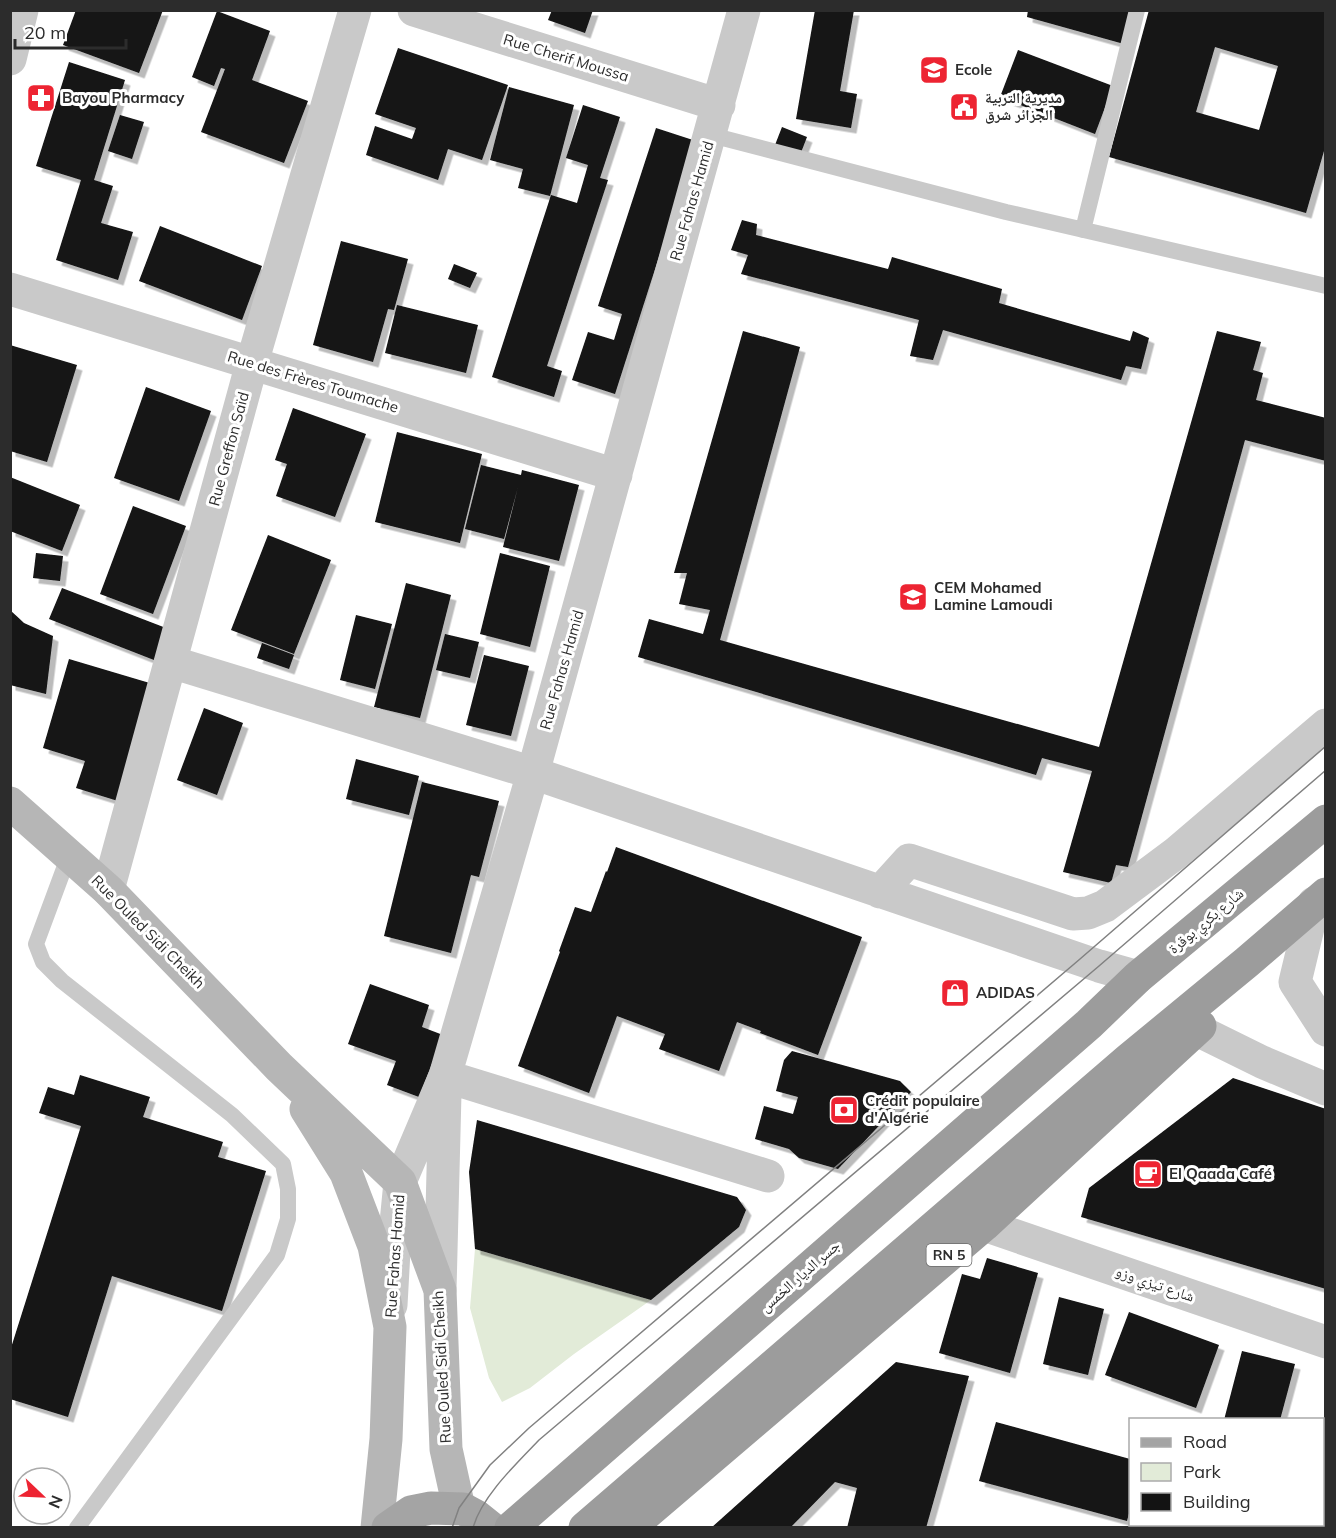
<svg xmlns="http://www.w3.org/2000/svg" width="1336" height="1538" font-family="Mulish,'Noto Naskh Arabic',sans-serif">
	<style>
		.green { fill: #e2ebd8 }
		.building { fill: #131313; fill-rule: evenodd; filter: url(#shadow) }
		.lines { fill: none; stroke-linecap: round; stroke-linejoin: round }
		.service { stroke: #c9c9c9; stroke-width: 16 }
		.minor { stroke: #c9c9c9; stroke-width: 33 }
		.tertiary { stroke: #c9c9c9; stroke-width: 33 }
		.secondary { stroke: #b6b6b6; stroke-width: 33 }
		.primary { stroke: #a4a4a4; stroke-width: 33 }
		.trunk { stroke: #9c9c9c; stroke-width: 33 }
		.tram { stroke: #818181; stroke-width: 1.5 }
		.labels { text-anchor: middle; stroke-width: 6; stroke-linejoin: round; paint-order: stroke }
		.shield { fill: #fff; stroke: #6b6b6b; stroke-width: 1.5 }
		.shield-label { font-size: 14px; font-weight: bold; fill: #2c2c2c }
		.street-label { font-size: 15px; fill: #2c2c2c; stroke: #fff }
		.poi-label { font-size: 15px; font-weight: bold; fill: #2c2c2c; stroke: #fff; text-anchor: start }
	</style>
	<defs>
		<filter id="shadow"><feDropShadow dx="5.5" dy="5.5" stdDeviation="0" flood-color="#0004"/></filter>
	</defs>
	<rect width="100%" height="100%" fill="#fff"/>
	<path class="green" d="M475 1249 651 1300 574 1354 530 1388 502 1402 489 1378 470 1308Z"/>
	<path class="building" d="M76 10H163L139 73 63 45Z
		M552 10H593L585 33 548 20Z
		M815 10H854L840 91 857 94 851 128 796 119Z
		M1028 10H1133L1124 44 1027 17Z
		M1149 10H1326V144L1306 213 1109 157ZM1215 47 1278 66 1259 130 1196 112Z
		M217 11 270 31 252 80 308 101 284 163 201 132 225 69 221 68 214 86 192 77Z
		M398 48 508 85 482 160 448 149 438 180 366 155 375 126 412 139 416 128 375 114Z
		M1018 50 1113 86 1095 134 1000 97Z
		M69 62 125 80 94 180 113 186 101 223 133 232 118 280 56 260 81 180 36 166Z
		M509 87 574 105 550 196 518 188 523 169 490 160Z
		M583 105 620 117 600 178 608 180 547 366 562 371 554 397 492 377 551 195 577 203 588 165 566 158Z
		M120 115 144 122 132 159 108 151Z
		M782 127 807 137 800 155 775 145Z
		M656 128 696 141 615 394 572 380 588 332 614 340 622 314 598 306Z
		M742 220 757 224 756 235 888 269 892 257 1002 289 999 303 1130 341 1133 331 1149 338 1141 369 1126 366 1121 380 943 330 933 360 910 356 919 320 741 274 748 255 731 250Z
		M160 226 262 266 242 320 139 281Z
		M341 241 408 259 394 310 388 309 373 362 313 345Z
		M454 264 477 273 470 288 448 279Z
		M397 305 478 325 466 373 385 353Z
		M743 331 800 347 720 640 1099 747 1217 331 1261 342 1253 370 1263 373 1256 400 1326 418V461L1245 440 1128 867 1116 865 1111 883 1063 872 1092 771 1042 758 1036 775 638 657 649 619 703 634 710 610 679 604 687 573H674Z
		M10 345 77 365 47 462 10 451Z
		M146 387 211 411 179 501 114 478Z
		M293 408 366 434 335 517 276 496 287 464 275 460Z
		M397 432 482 454 460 543 375 522Z
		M481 465 521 475 522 470 579 485 559 561 503 547 518 487 504 539 465 529Z
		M10 477 80 505 62 551 10 531Z
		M133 506 186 526 153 614 100 594Z
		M268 535 331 560 294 654 231 630Z
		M36 553 63 556 60 581 33 578Z
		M500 553 550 566 530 647 480 634Z
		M406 583 451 595 420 718 374 707Z
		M62 588 166 628 154 660 49 619Z
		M10 610 24 623 53 636 46 694 10 685Z
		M356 615 392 624 375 689 340 680Z
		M445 634 479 642 470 678 436 670Z
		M262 643 294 655 289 669 257 658Z
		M484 655 529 666 511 736 466 725Z
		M69 659 153 684 118 801 76 788 85 761 43 748Z
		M204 708 243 723 217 795 177 780Z
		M356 759 419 776 409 815 346 799Z
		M422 782 499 801 479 877 471 875 451 953 384 936Z
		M616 847 862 937 818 1055 760 1033 761 1031 737 1022 719 1071 659 1049 665 1034 617 1016 589 1093 518 1066 560 952 559 951 575 907 591 912 606 871 607 872Z
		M370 984 429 1005 422 1027 443 1035 419 1097 387 1085 396 1061 348 1044Z
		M792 1051 900 1081 911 1092 838 1169 799 1158 789 1149 755 1139 764 1106 793 1114 798 1097 776 1091 784 1060Z
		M80 1075 150 1097 143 1117 223 1142 218 1157 266 1171 222 1311 112 1276 68 1417 10 1399V1351L81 1126 39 1113 48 1087 74 1095Z
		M1233 1078 1326 1109V1289L1081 1217 1089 1188Z
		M477 1120 737 1197 746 1210 739 1227 651 1300 475 1249 469 1172Z
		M987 1258 1038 1273 1010 1373 939 1353 962 1274 980 1279Z
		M1059 1297 1104 1309 1088 1375 1043 1364Z
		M1129 1312 1219 1345 1196 1408 1105 1375Z
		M1242 1351 1295 1364 1280 1420H1224Z
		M896 1362 969 1376 926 1528H847L857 1488 835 1482 790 1528H711Z
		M996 1422 1130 1459V1509L1127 1521 979 1481Z
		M1195 1524H1252L1251 1528H1195Z"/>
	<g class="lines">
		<path class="service" d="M711 135 1006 212 1326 286
			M1083 230 1137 10
			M69 855 36 944 43 962 62 981 232 1115 283 1164 288 1189V1219L277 1255 77 1528"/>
		<path class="minor" d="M414 10 719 105
			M10 59 22 10
			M10 289 616 475
			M171 662 533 773 1099 966 1138 977
			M108 890 252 363 355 10
			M880 892 909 860 1073 914 1088 913 1105 906 1176 853 1326 725
			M445 1076 768 1176
			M984 1225 1326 1342
			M440 1290 445 1093
			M391 1305 395 1233 400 1182 445 1076 533 773 744 10
			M1322 1444 1326 1434
			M1298 1528 1299 1524"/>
		<path class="tertiary" d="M1314 903 1295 982 1326 1030
			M1197 1030 1262 1062 1326 1089"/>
		<path class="secondary" d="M10 803 108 890 279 1067 400 1182 440 1290 446 1449 459 1508
			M306 1109 346 1173 374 1246 390 1327 386 1439 377 1528"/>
		<path class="primary" d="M388 1528 411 1512 431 1508 463 1509 476 1516 491 1528"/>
		<path class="trunk" d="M511 1528 1089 1024 1138 977 1326 821
			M585 1528 1128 1060 1247 962 1326 894
			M629 1528 984 1225 1200 1026"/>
		<path class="tram" d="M452 1528 459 1508 490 1465 529 1428 1080 959 1326 746
			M473 1528C481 1497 517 1463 539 1440L1099 966 1326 770"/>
	</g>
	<defs>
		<g id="school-square" transform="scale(1.5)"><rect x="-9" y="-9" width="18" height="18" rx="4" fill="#ed2432" stroke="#fff"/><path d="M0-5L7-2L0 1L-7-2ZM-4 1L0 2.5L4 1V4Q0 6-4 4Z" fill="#fff"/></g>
		<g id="pharmacy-square" transform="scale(1.5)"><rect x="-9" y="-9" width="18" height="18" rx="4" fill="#ed2432" stroke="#fff"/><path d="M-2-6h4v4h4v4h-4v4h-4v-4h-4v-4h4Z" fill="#fff"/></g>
		<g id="civic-square" transform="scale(1.5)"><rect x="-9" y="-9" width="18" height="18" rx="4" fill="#ed2432" stroke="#fff"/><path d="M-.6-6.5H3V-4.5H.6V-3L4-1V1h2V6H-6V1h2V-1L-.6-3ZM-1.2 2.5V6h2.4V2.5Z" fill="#fff"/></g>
		<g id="shop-square" transform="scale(1.5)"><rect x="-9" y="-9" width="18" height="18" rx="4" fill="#ed2432" stroke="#fff"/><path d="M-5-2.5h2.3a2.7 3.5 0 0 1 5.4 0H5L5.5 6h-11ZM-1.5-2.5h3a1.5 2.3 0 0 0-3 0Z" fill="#fff"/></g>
		<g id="bank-square" transform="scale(1.5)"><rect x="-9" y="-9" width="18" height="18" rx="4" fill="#ed2432" stroke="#fff"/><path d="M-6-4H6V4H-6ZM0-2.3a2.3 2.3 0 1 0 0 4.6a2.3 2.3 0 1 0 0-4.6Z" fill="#fff"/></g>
		<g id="cafe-square" transform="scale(1.5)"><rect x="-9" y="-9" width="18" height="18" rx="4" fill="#ed2432" stroke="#fff"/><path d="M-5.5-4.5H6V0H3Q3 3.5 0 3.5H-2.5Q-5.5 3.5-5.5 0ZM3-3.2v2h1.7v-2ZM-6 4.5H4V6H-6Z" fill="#fff"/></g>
	</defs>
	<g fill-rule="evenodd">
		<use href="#school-square" x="934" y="70"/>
		<use href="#pharmacy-square" x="41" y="98"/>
		<use href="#civic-square" x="964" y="107"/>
		<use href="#school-square" x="913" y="597"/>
		<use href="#shop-square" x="955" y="993"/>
		<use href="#bank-square" x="844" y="1110"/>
		<use href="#cafe-square" x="1148" y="1174"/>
	</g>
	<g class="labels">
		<rect class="shield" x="926.5" y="1244" width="45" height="22" rx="4.5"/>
		<g class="shield-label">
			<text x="949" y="1260">RN 5</text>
		</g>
		<g class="street-label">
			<text transform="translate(566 58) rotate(17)" y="5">Rue Cherif Moussa</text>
			<text transform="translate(692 201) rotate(-74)" y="5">Rue Fahas Hamid</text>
			<text transform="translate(313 382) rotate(17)" y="5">Rue des Frères Toumache</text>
			<text transform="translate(229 449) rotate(-75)" y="5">Rue Greffon Saïd</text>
			<text transform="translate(562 670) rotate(-74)" y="5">Rue Fahas Hamid</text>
			<text transform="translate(1206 921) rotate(-40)" y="5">شارع بكري بوقرة</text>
			<text transform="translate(148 932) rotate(45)" y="5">Rue Ouled Sidi Cheikh</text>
			<text transform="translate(395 1256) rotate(-86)" y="5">Rue Fahas Hamid</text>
			<text transform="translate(800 1276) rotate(-41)" y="5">جسر الديار الخمس</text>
			<text transform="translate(1155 1284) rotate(19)" y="5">شارع تيزي وزو</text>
			<text transform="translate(442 1367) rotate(-93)" y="5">Rue Ouled Sidi Cheikh</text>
		</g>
		<g class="poi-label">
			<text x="955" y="75">Ecole</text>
			<text x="62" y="103">Bayou Pharmacy</text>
			<text x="985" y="103">مديرية التربية<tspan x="985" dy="17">الجزائر شرق</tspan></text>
			<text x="934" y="593">CEM Mohamed<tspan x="934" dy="17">Lamine Lamoudi</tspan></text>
			<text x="976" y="998">ADIDAS</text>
			<text x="865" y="1106">Crédit populaire<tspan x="865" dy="17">d'Algérie</tspan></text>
			<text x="1169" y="1179">El Qaada Café</text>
		</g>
	</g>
	<rect width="1336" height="1538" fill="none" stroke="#2c2c2c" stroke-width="24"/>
	<rect x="1129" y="1418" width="195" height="108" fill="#ffffff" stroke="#ababab" stroke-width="1.5"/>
	<rect x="1141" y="1438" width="30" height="9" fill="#a4a4a4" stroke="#ababab" stroke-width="1.5"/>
	<text x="1183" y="1448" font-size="18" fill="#2c2c2c">Road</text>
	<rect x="1141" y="1463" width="30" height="18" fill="#e2ebd8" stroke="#ababab" stroke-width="1.5"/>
	<text x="1183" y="1478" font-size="18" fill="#2c2c2c">Park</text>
	<rect x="1141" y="1493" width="30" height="18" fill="#131313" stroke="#ababab" stroke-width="1.5"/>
	<text x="1183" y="1508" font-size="18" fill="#2c2c2c">Building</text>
	<g transform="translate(42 1496) rotate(113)"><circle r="28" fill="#ffffff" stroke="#ababab" stroke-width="1.5"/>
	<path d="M0-4.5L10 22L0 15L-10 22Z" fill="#ed2432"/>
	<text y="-9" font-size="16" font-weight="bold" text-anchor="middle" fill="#2c2c2c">N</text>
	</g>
	<path d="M15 39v9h111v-9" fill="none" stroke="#2c2c2c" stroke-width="3"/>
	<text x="24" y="39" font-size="18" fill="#2c2c2c" stroke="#ffffff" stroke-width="4.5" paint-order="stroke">20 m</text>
</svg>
